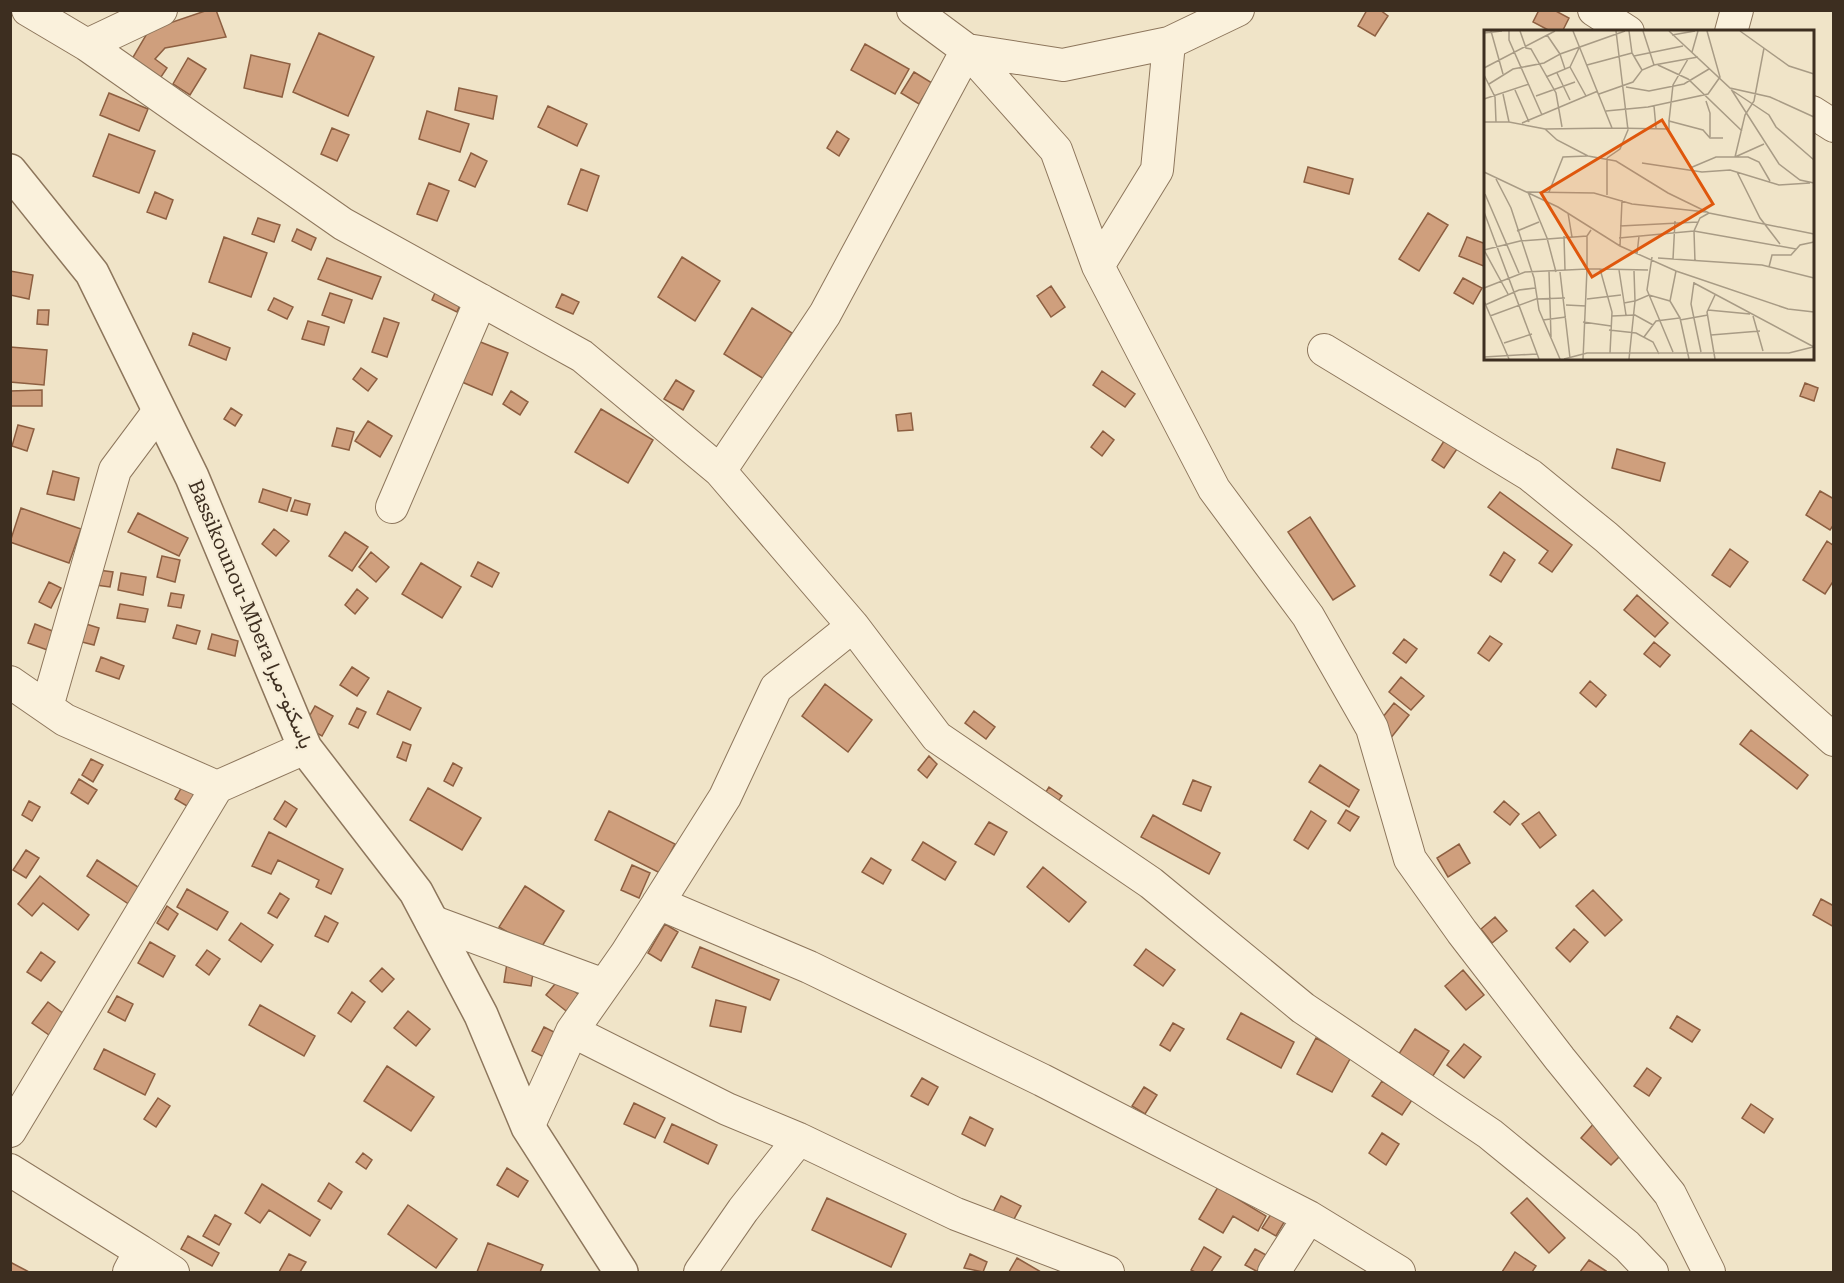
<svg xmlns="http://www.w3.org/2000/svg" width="1844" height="1283" font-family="'Roboto Serif',Vazirmatn,serif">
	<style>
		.building { fill: #cf9f7d; stroke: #8d5f41; stroke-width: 1.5 }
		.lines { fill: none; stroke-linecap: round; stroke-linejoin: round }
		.minor-casing { stroke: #8d765c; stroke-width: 34 }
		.tertiary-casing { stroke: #8d765c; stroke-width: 36 }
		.minor { stroke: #faf1dc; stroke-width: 32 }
		.tertiary { stroke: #faf1dc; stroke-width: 33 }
		.labels { text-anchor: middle; stroke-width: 4.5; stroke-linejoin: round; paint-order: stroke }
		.street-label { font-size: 20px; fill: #3d2e20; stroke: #f7eed8 }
		.inset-road { fill: none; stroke: #a89b85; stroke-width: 1.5 }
		.view { fill: #df570d; fill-opacity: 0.15; stroke: #df570d; stroke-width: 3 }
		.inset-edge { fill: none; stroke: #3d2e20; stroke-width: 3 }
	</style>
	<rect width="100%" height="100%" fill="#f0e4c8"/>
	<path class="building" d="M208 10H216L226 37 165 48 155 59 167 68 157 83 129 64 149 30Z
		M1367 10H1380L1388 16 1375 36 1358 26Z
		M1539 10H1554L1569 18 1562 32H1552L1533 22Z
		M319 33 374 57 348 116 293 92Z
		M865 44 909 69 895 94 851 70Z
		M251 55 290 64 282 97 244 88Z
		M188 58 206 69 190 95 173 84Z
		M914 72 932 83 919 104 901 93Z
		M459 88 497 96 493 119 455 110Z
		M109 93 148 109 139 131 100 115Z
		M548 106 587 124 577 146 538 127Z
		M427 111 469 124 460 152 419 139Z
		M332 128 349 135 337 161 321 154Z
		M837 131 849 139 839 156 827 148Z
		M109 134 155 151 139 193 93 176Z
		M471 153 487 161 475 187 459 180Z
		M1308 167 1353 179 1349 194 1304 182Z
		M581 169 599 176 587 211 568 204Z
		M429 183 449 191 437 221 417 214Z
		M155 192 173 200 166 219 147 212Z
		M1428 213 1448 225 1419 271 1399 259Z
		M258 218 280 225 274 242 252 234Z
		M297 229 316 238 311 250 292 241Z
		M224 237 267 253 251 297 209 282Z
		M1467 237 1486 244V267L1459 256Z
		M682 257 720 281 695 321 658 297Z
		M327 258 381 277 372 299 318 279Z
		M10 271 33 275 29 299 10 295Z
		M1463 278 1482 288 1473 304 1454 293Z
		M438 286 463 298 457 312 432 300Z
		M1051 286 1065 307 1051 317 1037 296Z
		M330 293 352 300 344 323 322 315Z
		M562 294 579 302 573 314 556 307Z
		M274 298 293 307 287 319 268 310Z
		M752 308 792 333 764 379 724 354Z
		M38 310H49L48 325 37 324Z
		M384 318 399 323 387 357 372 352Z
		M308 321 329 327 324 345 302 339Z
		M193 333 230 348 226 360 189 345Z
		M478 341 508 353 492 395 462 382Z
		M10 347 47 350 44 385 10 382Z
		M361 368 377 379 368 391 353 379Z
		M1102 371 1135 394 1125 407 1093 385Z
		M676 380 694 391 683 410 664 399Z
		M1805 383 1818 388 1814 401 1800 396Z
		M42 390V406H10V391Z
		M511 391 528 402 520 415 503 404Z
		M231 408 242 415 235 426 224 419Z
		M601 409 653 440 628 483 575 452Z
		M911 413 913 430 898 431 896 415Z
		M368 421 392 436 380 457 355 441Z
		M18 425 34 429 27 451 12 446Z
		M337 428 354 432 349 450 332 446Z
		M1103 431 1114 440 1102 456 1091 447Z
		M1444 441 1457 449 1444 468 1432 460Z
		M1617 449 1665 463 1660 481 1612 468Z
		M53 471 79 478 74 500 47 494Z
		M263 489 291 498 287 511 259 502Z
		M1820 491 1834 499V524L1830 530 1806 515Z
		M1500 492 1572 545 1552 572 1539 563 1548 551 1488 507Z
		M295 500 310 504 307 515 291 511Z
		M21 508 81 529 69 563 10 542Z
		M138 513 188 538 179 556 128 532Z
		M1310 517 1355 586 1333 600 1288 532Z
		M274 529 289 541 276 556 262 544Z
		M345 532 368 547 352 571 329 556Z
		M1827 541 1834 546V580L1825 594 1803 580Z
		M1730 549 1748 562 1730 587 1712 575Z
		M371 552 389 567 376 582 359 567Z
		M1504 552 1515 560 1501 582 1490 575Z
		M162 556 180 560 175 582 157 577Z
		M478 562 499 573 492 587 471 576Z
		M421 563 461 587 442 618 402 594Z
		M98 570 113 572 110 587 96 585Z
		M121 573 146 577 143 595 118 590Z
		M49 582 61 588 51 608 39 602Z
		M357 589 368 598 355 614 345 605Z
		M171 593 184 595 181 608 168 606Z
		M1637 595 1668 623 1655 637 1624 610Z
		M120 604 148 609 145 622 117 618Z
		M83 623 99 628 94 645 78 641Z
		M35 624 60 634 53 652 28 643Z
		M177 625 200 631 196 644 173 638Z
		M212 634 238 641 235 656 208 649Z
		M1490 636 1502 644 1489 661 1478 653Z
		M1404 639 1417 649 1406 663 1393 653Z
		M1654 642 1670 655 1660 667 1644 654Z
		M101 657 124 666 119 679 96 671Z
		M352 667 369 678 357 696 340 685Z
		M1401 677 1424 696 1411 710 1389 692Z
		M1590 681 1606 695 1596 707 1580 693Z
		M825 684 872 720 848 752 802 716Z
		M388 691 421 708 410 730 377 714Z
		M1394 703 1409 715 1390 739 1375 727Z
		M315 706 333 716 322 736 304 726Z
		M357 708 366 712 358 728 349 724Z
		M974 711 995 727 986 739 965 723Z
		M1751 730 1808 775 1797 789 1740 744Z
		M403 742 411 745 406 761 397 757Z
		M929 756 937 764 927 778 918 770Z
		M91 759 103 765 93 782 82 775Z
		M453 763 462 768 453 786 444 781Z
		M1320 765 1359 790 1349 807 1309 782Z
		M79 779 97 790 88 804 71 793Z
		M1193 780 1211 787 1201 811 1183 804Z
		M183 785 200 795 192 809 175 799Z
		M1049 787 1062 796 1054 807 1042 798Z
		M428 788 481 818 462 850 410 820Z
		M29 801 40 807 32 821 22 815Z
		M285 801 297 809 286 827 274 819Z
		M1504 801 1519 814 1510 825 1494 812Z
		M1346 810 1359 817 1350 831 1338 823Z
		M609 811 675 844 660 873 595 840Z
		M1311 811 1326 821 1308 849 1294 840Z
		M1539 812 1556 835 1540 848 1522 824Z
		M1153 815 1220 853 1209 874 1141 837Z
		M989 822 1007 832 994 855 975 844Z
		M269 832 343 869 331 894 316 887 319 880 278 860 271 874 252 866Z
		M923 842 956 862 945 880 912 860Z
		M1459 844 1470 863 1448 877 1437 858Z
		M26 850 39 858 26 878 13 870Z
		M871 858 891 870 883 884 862 872Z
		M97 860 141 889 130 905 87 876Z
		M632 865 650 873 639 898 621 890Z
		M1043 867 1086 902 1069 922 1027 887Z
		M40 876 89 915 78 930 43 903 32 916 18 904Z
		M525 886 564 911 539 951 499 927Z
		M187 889 228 912 217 930 177 907Z
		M1593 890 1622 920 1605 936 1576 906Z
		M280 893 289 899 277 918 268 913Z
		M1821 899 1834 906V927L1813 915Z
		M167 906 178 914 168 930 157 923Z
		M325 916 338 923 328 942 315 936Z
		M1495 917 1507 931 1492 943 1481 929Z
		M241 923 273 945 261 962 229 940Z
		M665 924 678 932 661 961 648 953Z
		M1574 929 1588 942 1570 962 1556 948Z
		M150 942 175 956 163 977 138 963Z
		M700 947 779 980 770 1000 692 967Z
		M1146 949 1175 970 1163 986 1134 965Z
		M207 950 220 959 209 975 196 965Z
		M41 952 55 962 41 981 27 972Z
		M507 963 534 967 531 986 504 982Z
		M382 968 394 979 382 992 370 981Z
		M1463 970 1484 995 1466 1010 1445 986Z
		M559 979 583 998 570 1014 546 995Z
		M352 992 365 1002 351 1022 338 1013Z
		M117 996 133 1004 125 1021 108 1012Z
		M716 1000 746 1007 741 1032 710 1026Z
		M48 1002 64 1014 49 1035 32 1023Z
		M260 1005 315 1036 304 1056 249 1025Z
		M408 1011 430 1029 416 1046 394 1028Z
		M1241 1013 1294 1042 1281 1068 1227 1039Z
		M1677 1016 1700 1030 1692 1042 1670 1028Z
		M1173 1023 1184 1029 1170 1051 1160 1045Z
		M544 1027 556 1033 544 1057 532 1051Z
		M1415 1029 1449 1051 1427 1085 1393 1063Z
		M1316 1038 1351 1057 1332 1092 1297 1074Z
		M1464 1044 1481 1057 1464 1078 1447 1065Z
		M104 1049 155 1074 145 1095 94 1069Z
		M387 1066 434 1097 411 1131 364 1101Z
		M1647 1068 1661 1078 1649 1096 1634 1086Z
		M922 1078 938 1087 928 1105 911 1096Z
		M1382 1081 1412 1100 1402 1115 1372 1096Z
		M1144 1087 1157 1095 1145 1114 1132 1106Z
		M158 1098 170 1106 156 1127 144 1119Z
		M634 1103 665 1118 655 1138 624 1124Z
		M1751 1104 1773 1119 1764 1133 1742 1118Z
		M970 1117 993 1129 985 1146 962 1134Z
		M1596 1121 1627 1149 1611 1165 1581 1138Z
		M672 1124 717 1145 708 1164 664 1142Z
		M1382 1133 1399 1144 1386 1165 1369 1153Z
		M363 1153 372 1160 366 1169 356 1162Z
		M507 1168 528 1181 518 1197 497 1185Z
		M329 1183 342 1192 331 1209 318 1201Z
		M262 1184 320 1220 310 1236 269 1210 260 1223 245 1213Z
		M1218 1187 1266 1216 1258 1231 1233 1216 1223 1233 1199 1219Z
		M1001 1196 1021 1206 1013 1221 993 1212Z
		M827 1198 906 1234 891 1267 812 1230Z
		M1527 1198 1565 1238 1549 1253 1511 1213Z
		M408 1205 457 1239 436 1268 388 1234Z
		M1273 1211 1286 1219 1276 1236 1262 1228Z
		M215 1215 231 1224 219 1245 203 1236Z
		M188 1236 219 1253 212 1266 181 1249Z
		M488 1243 543 1265 540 1272H477Z
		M1204 1247 1221 1257 1211 1272H1195L1191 1270Z
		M1255 1249 1268 1256 1258 1272 1245 1265Z
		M1515 1252 1536 1266 1532 1272H1502Z
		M289 1254 306 1262 300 1272H279Z
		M970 1254 987 1262 983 1272 964 1268Z
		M1017 1258 1041 1272H1009Z
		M1589 1260 1606 1271 1605 1272H1580Z
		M10 1262 29 1272H10Z"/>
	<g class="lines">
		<g class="minor-casing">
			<path id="minor" d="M28 10 87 45 343 224 582 356 720 471 853 626 937 737 1151 883 1303 1008 1490 1134 1627 1246 1652 1272
				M913 10 967 50 1056 150 1098 266 1214 489 1308 616 1372 728 1410 859 1462 932 1560 1059 1670 1194 1709 1272
				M1594 10 1628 32
				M1731 32 1737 10
				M87 45 161 10
				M967 50 1063 65 1169 43 1238 10
				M1812 112 1834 126
				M1098 266 1157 170 1169 43
				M1324 350 1530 475 1606 537 1834 740
				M720 471 825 314 967 50
				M392 507 481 300
				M10 682 65 720 217 787 305 748
				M47 707 115 470 159 411
				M658 903 809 967 1042 1080 1309 1217 1399 1272
				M431 921 604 985
				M572 1031 727 1109 799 1139 956 1214 1108 1272
				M528 1127 572 1031 626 954 725 797 776 688 853 626
				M10 1131 217 787
				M10 1170 140 1251 129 1272
				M140 1251 173 1272
				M700 1272 743 1210 799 1139
				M1274 1272 1309 1217"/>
		</g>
		<g class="tertiary-casing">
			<path id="tertiary" d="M10 171 92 273 192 477 305 748 416 892 481 1015 528 1127 621 1272"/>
		</g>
		<use href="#minor" class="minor"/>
		<use href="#tertiary" class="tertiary"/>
	</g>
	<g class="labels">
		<g class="street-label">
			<text transform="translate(251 614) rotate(67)" y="7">Bassikounou-Mbera باسكنو-مبرا</text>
		</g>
	</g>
	<g transform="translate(1484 30)">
		<rect width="330" height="330" fill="#f0e4c8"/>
		<path class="inset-road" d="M7 1 19 44M25 1V10L58 85M36 1 42 18 47 19 72 63 78 97M89 1 128 98 185 99V91L219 100 226 108H239M145 1 148 23 158 40M159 1 170 35M185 1 246 58 286 67 330 87M256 1 305 36 330 44M0 3 18 1M63 5 76 24 141 1M188 5 211 1M208 22 214 1M150 26 199 16M103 35 148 23M174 35 204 49 258 101M86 37 102 66M0 38 71 1M73 43 86 70M0 45 11 67 12 92M62 47 86 37 95 18M5 54 29 39 60 33 76 24 81 39M142 57 165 61 200 54 225 39M247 59 295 134 316 150 330 153M31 60 45 92M249 61 285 85 292 97 330 130M19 64 25 92M115 64 149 52 158 40 170 35 214 27M52 66 91 52M0 69 45 54M222 71 226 83V107M170 76 172 98M122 81 164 77 224 64 236 47 223 1M185 91 189 55 204 29M0 92H25L61 99 73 110 104 126 132 131 184 163 225 183 330 204M38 93 114 61M61 99 128 98M251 127 261 85 270 71 280 18M251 127 280 114M123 128 136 119 144 100 132 1M123 128V165M158 133 218 142 246 140 295 155 326 153M206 138 232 127H264L275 132 286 151M0 142 74 177 136 216 192 241 304 279 330 282M253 142 276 188 296 214M12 149 27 178 50 248 55 280 76 329M65 162 79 127 103 126M1 164 35 243M0 182 55 329M84 183 88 207M136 196 214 192M33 201 55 192M80 206 81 240M103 206V239H116L128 282 126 323M135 208 210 201 312 219M136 216 138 170M0 220 36 211 103 206 107 200M0 220 24 264M153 224 155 206M168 227 163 260 189 322M174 228 278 235 330 248M189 229 191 191M211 232 210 201 216 188 225 183M285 237 288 225H307L316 215 330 212M116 239 164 240M135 240 142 285M65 241 67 307M72 242 63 208 44 162 110 163 148 174 222 182M76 242 86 328M210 252 207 274 217 322M210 253 330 317M0 258 41 242 103 239 99 329M231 265 223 282 231 329M103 269 137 265M0 271 25 329M140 273 151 271 150 241M1 275 35 260 51 258M82 275 102 276M224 280 266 284M6 286 52 269 81 268M128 286 151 285 169 295M269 286 279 321M196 288 205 329M59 290 82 287M196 290 224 285M99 292 127 296M125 300 152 303 169 312 175 324M227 305 276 301M160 307 172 291 196 288 186 271M20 313 48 304M0 327 53 324M80 329 103 323H305L329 317M145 329 151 271 165 265 186 271 192 241"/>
		<path class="view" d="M178 90 229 174 108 247 57 163Z"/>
		<rect width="330" height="330" class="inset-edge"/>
	</g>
	<rect width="1844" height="1283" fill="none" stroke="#3d2e20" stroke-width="24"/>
</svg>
